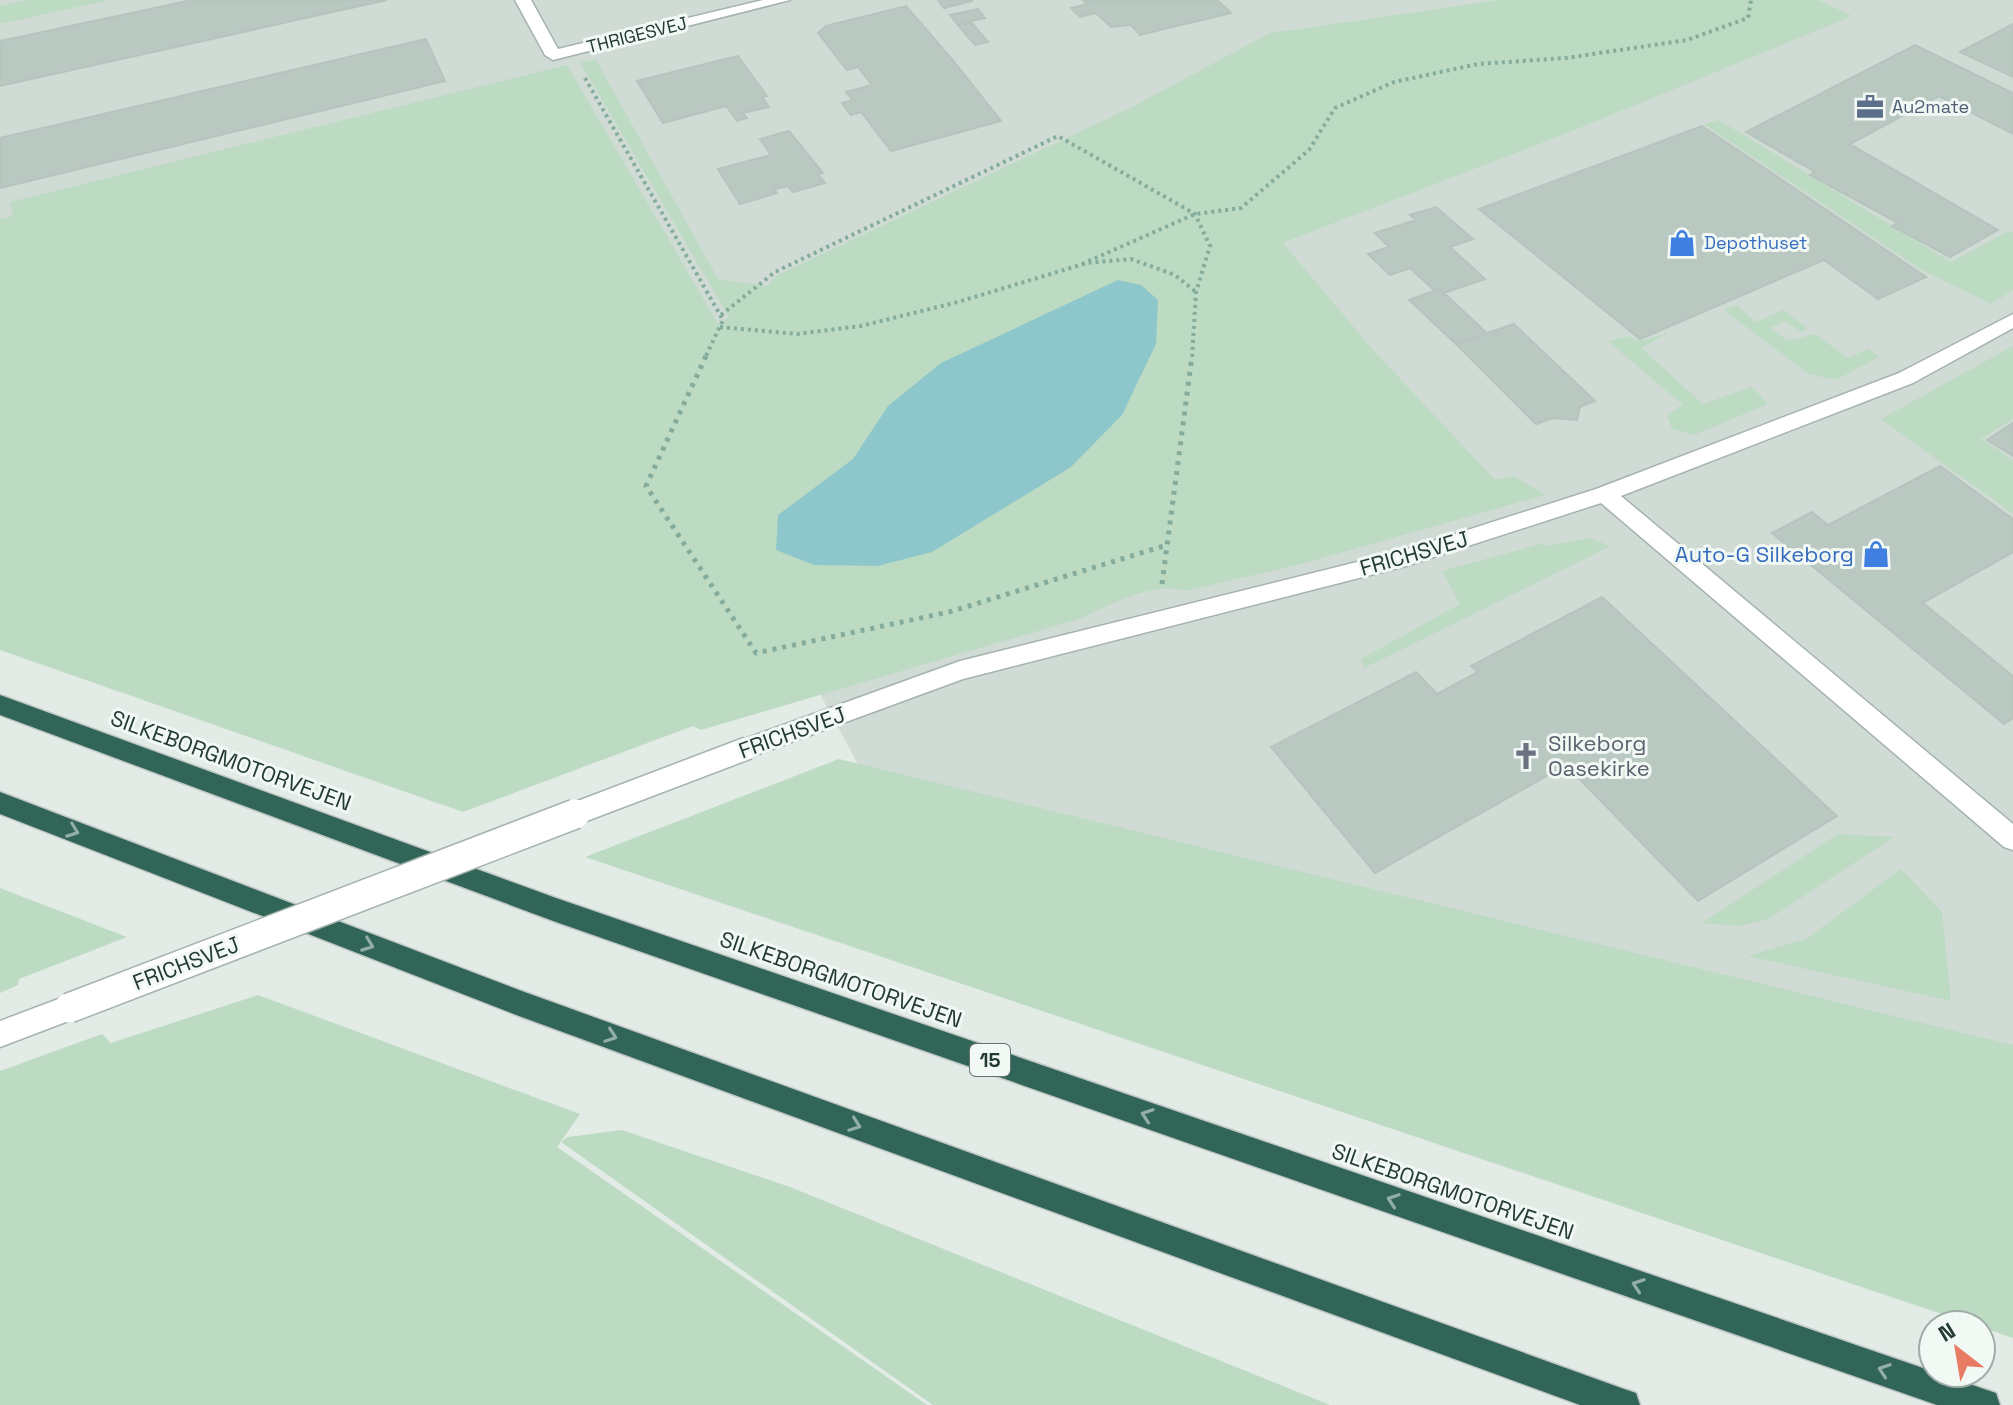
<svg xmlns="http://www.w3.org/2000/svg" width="2013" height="1405" font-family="'Space Grotesk',sans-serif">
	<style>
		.built { fill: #d0dbd5 }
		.green { fill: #bcdbc2 }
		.water { fill: #8dc7cc }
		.building { fill: #bac8c2; stroke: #b5c4bd; stroke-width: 2 }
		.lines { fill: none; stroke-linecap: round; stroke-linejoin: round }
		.street-casing { stroke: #a5b3ad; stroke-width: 3 }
		.highway-casing { stroke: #c1c8c6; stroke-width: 3 }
		.path-far1 { stroke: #84ac9d; stroke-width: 4; stroke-dasharray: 3 4; stroke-linecap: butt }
		.path { stroke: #84ac9d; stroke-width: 5; stroke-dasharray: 4 6; stroke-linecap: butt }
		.street { fill: #fff; fill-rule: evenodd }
		.highway { fill: #316557; fill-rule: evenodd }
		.street-bridge-far1-casing { stroke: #a5b3ad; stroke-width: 25; stroke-linecap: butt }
		.street-bridge-casing { stroke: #a5b3ad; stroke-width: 32; stroke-linecap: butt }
		.street-bridge-far1 { stroke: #fff; stroke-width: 22 }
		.street-bridge { stroke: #fff; stroke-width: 29 }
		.oneway { stroke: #92aea6 }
		.labels { text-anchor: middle; stroke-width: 6; stroke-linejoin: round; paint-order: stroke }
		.far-street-label { font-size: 18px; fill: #233b33; stroke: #f2f8f4 }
		.far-service-label { font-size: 18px; fill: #4e5e75; stroke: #f2f8f4; text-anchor: start }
		.far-shop-label { font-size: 18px; fill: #366cbe; stroke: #f2f8f4; text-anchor: start }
		.shield { fill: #f2f8f4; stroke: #61746d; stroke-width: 2 }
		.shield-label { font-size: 20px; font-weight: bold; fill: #233b33 }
		.street-label { font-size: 22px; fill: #233b33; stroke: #f2f8f4 }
		.shop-label { font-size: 22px; fill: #366cbe; stroke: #f2f8f4; text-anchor: end }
		.worship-label { font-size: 22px; fill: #5b616d; stroke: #f2f8f4; text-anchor: start }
	</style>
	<rect width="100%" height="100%" fill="#e2ebe6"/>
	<path class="built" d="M0 0H1497L1270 33 1283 243 1563 135 1851 16 1819 0H2013V1052L868 783 499 98 0 237Z"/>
	<path class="green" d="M26 0H109L0 24V6Z
		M1497 0H1819L1852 16 1563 135 1283 243 1374 351 1495 480 1514 476 1545 495 1297 565 1186 591C1155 581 1110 604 1082 618L701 730 693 726 463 812 0 650V219L13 216 10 202 567 65 718 324 729 317 580 62 596 60 718 279 768 286 776 276 1132 107 1270 33Z
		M1719 120 1951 262 2009 231 2013 233V290L1991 304 1920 269 1704 124Z
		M1736 305 1756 322 1783 310 1807 328 1801 332 1785 321 1770 328 1788 341 1815 334 1848 358 1868 349 1879 357 1836 380 1809 374 1724 310Z
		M1667 334 1641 348 1703 404 1752 387 1768 404 1694 435 1672 429 1667 415 1683 405 1608 341 1628 336 1639 341Z
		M2013 346V419L1981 439 2013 460V514L1881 419Z
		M1589 538 1611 546 1364 668 1361 659 1460 604 1442 571 1544 543 1547 546Z
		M839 759 2013 1045V1338L585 857Z
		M1838 834 1894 837 1770 918 1740 926 1702 923Z
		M1901 869 1942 912 1951 1001 1748 956 1806 939Z
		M0 888 127 937 19 979 18 985 0 993Z
		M258 995 580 1114 557 1147 927 1405H0V1071L102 1034 111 1043Z
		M622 1130 790 1187 1330 1405H933L561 1142 568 1137Z"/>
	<path class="water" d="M1118 280 1141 285 1158 300 1156 344 1122 415 1071 467 932 552 878 566 814 565 776 550 778 515 853 459 888 406 941 363Z"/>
	<path class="building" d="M192 0H387L0 86V41Z
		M938 0H971L972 1 944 8Z
		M1083 0H1217L1231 13 1140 35 1131 25 1111 27 1096 13 1080 17 1071 8 1087 4Z
		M906 6 955 63 1001 121 891 151 861 112 851 115 842 103 853 100 846 92 872 85 858 67 847 70 818 33 826 26Z
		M978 9 985 18 957 24 950 15Z
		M971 22 988 42 975 45 958 25Z
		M2013 24V77L1960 52Z
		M426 39 445 81 0 188V138Z
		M1915 45 2013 93V134L1939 96 1850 144 1998 230 1950 257 1892 226 1898 223 1810 175 1815 172 1746 132Z
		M738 56 767 96 762 97 769 107 743 113 747 118 737 121 726 106 663 123 637 81Z
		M1702 126 1926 277 1878 299 1824 260 1640 339 1479 209Z
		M789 131 823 173 818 174 825 183 793 192 788 186 774 189 777 193 740 204 718 169 771 155 760 139Z
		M1436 207 1473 239 1450 247 1485 279 1444 293 1439 289 1435 291 1410 268 1390 275 1368 254 1389 247 1375 233 1416 220 1410 215Z
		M1439 289 1444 293 1487 333 1456 344 1409 300Z
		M1514 324 1595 401 1580 407 1577 420 1553 418 1536 424 1456 344Z
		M2013 423V456L1987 440Z
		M1940 466 2013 519V552L1923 603 2013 676V718L2004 724 1772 533 1812 512 1828 525Z
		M1602 597 1837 816 1698 901 1566 765 1375 873 1271 747 1416 672 1437 694 1478 672 1471 666Z"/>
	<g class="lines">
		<g class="street-casing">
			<path id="street" d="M515 0H531L558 49 763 0H790L553 60 545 55Z
				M2013 314V328L1913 383 1621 496 2013 824V850L2004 847 1601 503 1406 566 963 679 748 758 739 755 736 748 739 741 960 661 1405 550 1596 489 1899 373Z
				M69 995 79 999 83 1008 79 1017 0 1047V1021Z"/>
		</g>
		<g class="highway-casing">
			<path id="highway" d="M0 695 556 898 1984 1389 1996 1393 2000 1405H1937L556 922 0 715Z
				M0 792 519 990 1624 1389 1636 1393 1640 1405H1580L519 1016 0 814Z"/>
		</g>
		<path class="path-far1" d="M585 78 723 320 705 358
			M1082 264 1195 214 1241 208 1309 150 1335 108 1394 82 1478 64 1566 58 1687 40 1748 18 1751 0
			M721 315 775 272 1058 136 1195 214 1210 246 1196 292 1192 358
			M720 327 797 334 861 326 958 302 1087 263 1131 259 1175 275 1196 292"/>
		<path class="path" d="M706 356 646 486 756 653 949 612 1167 545
			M1162 584 1192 356"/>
		<use href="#street" class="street"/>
		<use href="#highway" class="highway"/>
		<g class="street-bridge-far1-casing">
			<path id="street-bridge-far1" d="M569 816 748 748"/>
		</g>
		<g class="street-bridge-casing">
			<path id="street-bridge" d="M69 1008 575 814"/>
		</g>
		<use href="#street-bridge-far1" class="street-bridge-far1"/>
		<use href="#street-bridge" class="street-bridge"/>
	</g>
	<defs><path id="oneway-chevron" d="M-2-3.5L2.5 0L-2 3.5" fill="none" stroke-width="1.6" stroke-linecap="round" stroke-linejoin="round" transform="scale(2)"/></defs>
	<g class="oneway">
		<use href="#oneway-chevron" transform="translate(73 831) rotate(21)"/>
		<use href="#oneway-chevron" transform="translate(368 945) rotate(21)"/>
		<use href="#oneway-chevron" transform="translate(611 1036) rotate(20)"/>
		<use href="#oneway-chevron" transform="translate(1147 1115) rotate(-161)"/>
		<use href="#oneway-chevron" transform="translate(855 1125) rotate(20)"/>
		<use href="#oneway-chevron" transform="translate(1393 1200) rotate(-161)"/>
		<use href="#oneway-chevron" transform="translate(1638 1285) rotate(-161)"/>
		<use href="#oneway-chevron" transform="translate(1884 1370) rotate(-161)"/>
	</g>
	<defs>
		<g id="office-bare" transform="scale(2.16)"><path d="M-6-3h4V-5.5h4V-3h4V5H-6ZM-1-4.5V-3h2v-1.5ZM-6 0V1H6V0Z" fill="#5c6f8a" stroke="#f2f8f4" stroke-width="2.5" paint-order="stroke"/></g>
		<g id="shop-bare" transform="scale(2.16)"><path d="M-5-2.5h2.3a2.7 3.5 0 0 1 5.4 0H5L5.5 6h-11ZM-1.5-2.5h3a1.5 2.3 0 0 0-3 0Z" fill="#3f7fe0" stroke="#f2f8f4" stroke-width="2.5" paint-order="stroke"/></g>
		<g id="church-bare" transform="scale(2.16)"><path d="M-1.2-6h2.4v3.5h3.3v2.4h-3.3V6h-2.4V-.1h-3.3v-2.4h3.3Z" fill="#6b7280" stroke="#f2f8f4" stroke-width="2.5" paint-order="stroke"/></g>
	</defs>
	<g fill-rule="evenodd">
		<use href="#office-bare" x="1870" y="107"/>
		<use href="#shop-bare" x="1682" y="243"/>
		<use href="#shop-bare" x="1876" y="554"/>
		<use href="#church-bare" x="1526" y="756"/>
	</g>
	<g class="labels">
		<g class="far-street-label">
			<text transform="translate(637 35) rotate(-14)" y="6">THRIGESVEJ</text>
		</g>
		<g class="far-service-label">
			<text x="1892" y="113">Au2mate</text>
		</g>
		<g class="far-shop-label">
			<text x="1704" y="249">Depothuset</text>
		</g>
		<rect class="shield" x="970" y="1044" width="40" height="32" rx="6"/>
		<g class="shield-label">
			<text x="990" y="1067">15</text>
		</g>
		<g class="street-label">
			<text transform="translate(1414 553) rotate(-16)" y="8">FRICHSVEJ</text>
			<text transform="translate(792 732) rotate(-20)" y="8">FRICHSVEJ</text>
			<text transform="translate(231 760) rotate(20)" y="8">SILKEBORGMOTORVEJEN</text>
			<text transform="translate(186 963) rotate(-21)" y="8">FRICHSVEJ</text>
			<text transform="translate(841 979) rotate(19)" y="8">SILKEBORGMOTORVEJEN</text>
			<text transform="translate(1453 1191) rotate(19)" y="8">SILKEBORGMOTORVEJEN</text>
		</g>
		<g class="shop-label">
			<text x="1854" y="562">Auto-G Silkeborg</text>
		</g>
		<g class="worship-label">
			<text x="1548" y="751">Silkeborg<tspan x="1548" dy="25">Oasekirke</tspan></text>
		</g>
	</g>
	<g transform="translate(1957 1349) rotate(329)"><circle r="38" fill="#f2f8f4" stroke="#9faca7" stroke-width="2"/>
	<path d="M0-6L14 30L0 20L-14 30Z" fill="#e87b63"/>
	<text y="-12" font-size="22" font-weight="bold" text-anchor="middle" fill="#233b33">N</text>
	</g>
</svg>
